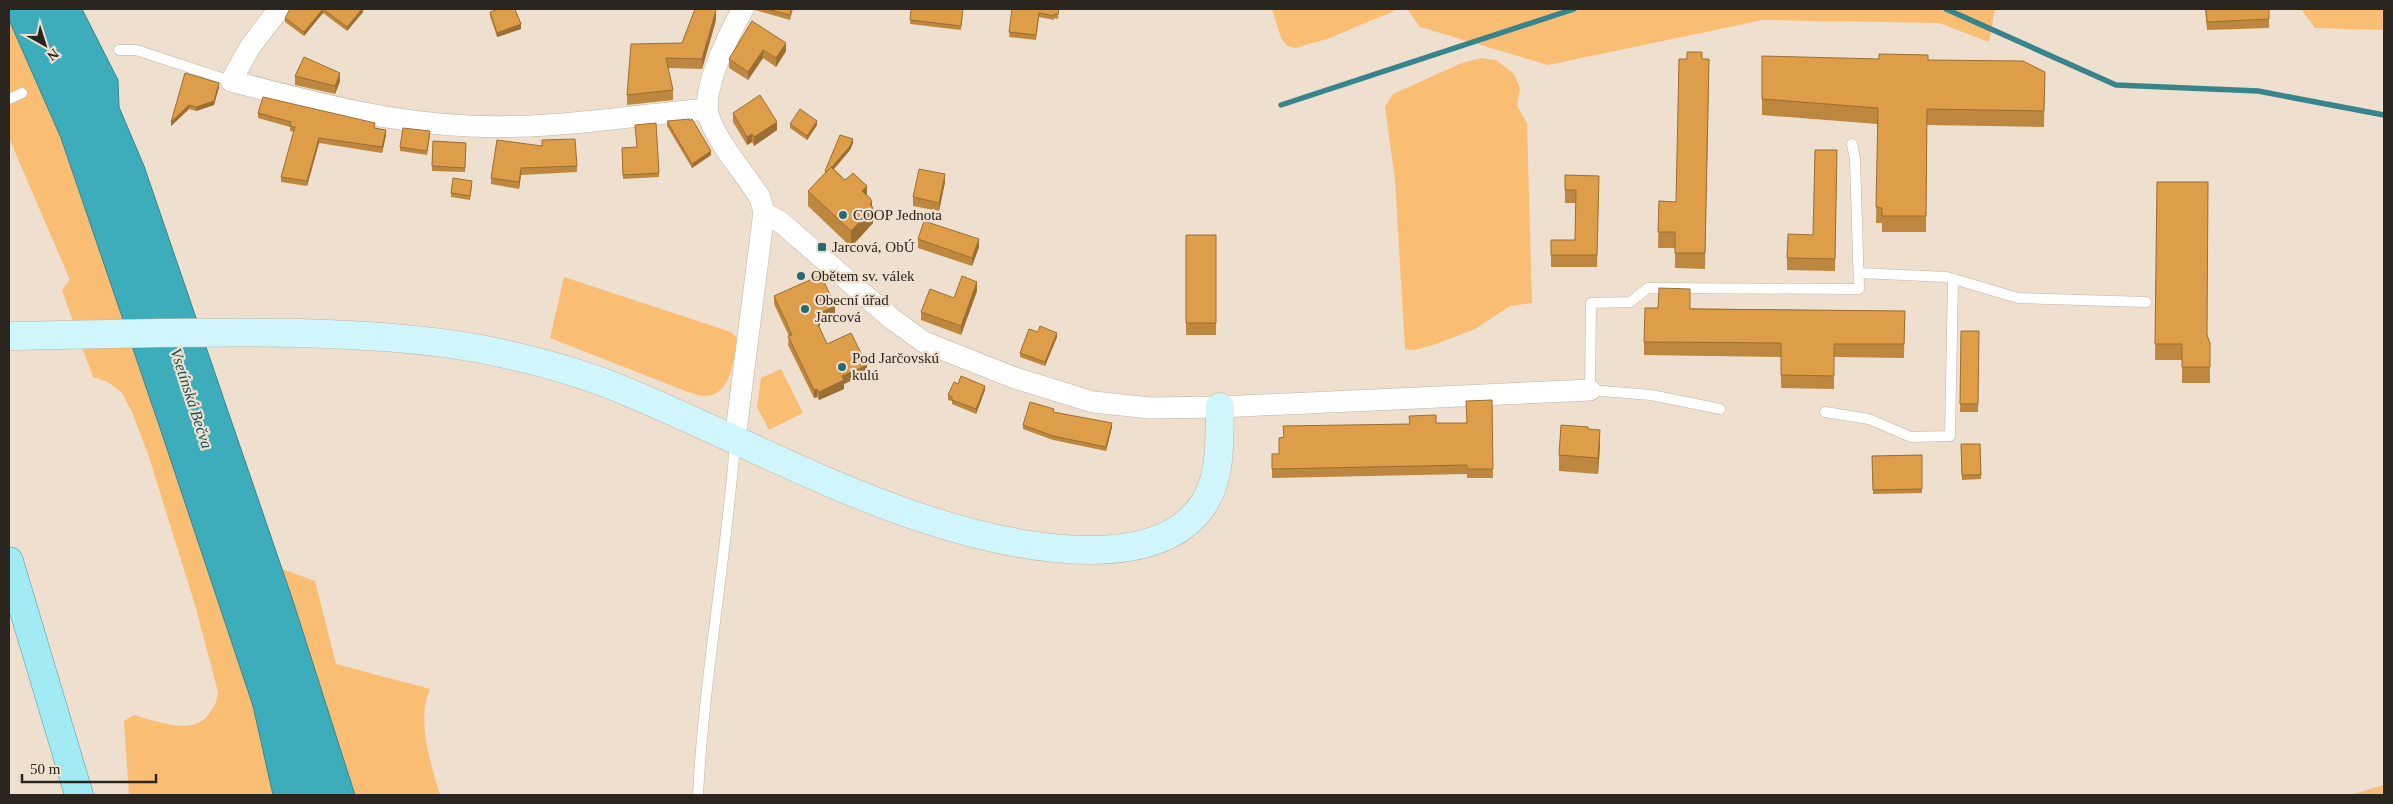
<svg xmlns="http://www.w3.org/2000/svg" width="2393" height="804" font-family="Georgia,serif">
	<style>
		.green { fill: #f9be74 }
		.water { fill: #3dacbb; stroke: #38848c }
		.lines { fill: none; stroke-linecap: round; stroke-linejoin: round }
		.stream { stroke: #38848c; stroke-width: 5.5 }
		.lane-casing { stroke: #c2b4a3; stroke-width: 11 }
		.street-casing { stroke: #c2b4a3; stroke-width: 22 }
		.secondary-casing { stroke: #c2b4a3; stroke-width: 29 }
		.primary-casing { stroke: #509da6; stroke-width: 29 }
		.lane { stroke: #fff; stroke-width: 10 }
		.street { stroke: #fff; stroke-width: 21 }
		.secondary { stroke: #d0f5fa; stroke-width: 28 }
		.primary { stroke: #a2ebf5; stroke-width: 28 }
		.wall { fill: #be873f }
		.shaded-wall { fill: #9b6e33 }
		.building { fill: #dd9d49; stroke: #9b6e33 }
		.poi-dot { fill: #236c76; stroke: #eedfce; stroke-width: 2 }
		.labels { text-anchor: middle; stroke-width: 4.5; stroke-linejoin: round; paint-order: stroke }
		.poi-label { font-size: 15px; fill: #2b251f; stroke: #eedfce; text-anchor: start }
		.water-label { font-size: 16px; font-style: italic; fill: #15535b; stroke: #eedfce }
	</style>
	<rect width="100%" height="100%" fill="#eedfce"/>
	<path class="green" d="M1272 9H1399L1327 39 1295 48 1287 46 1281 38Z
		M1407 9H1995L1989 42 1939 23 1763 20 1548 65 1420 27Z
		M2301 9H2384V30L2315 28Z
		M9 20 61 138 124 321 74 324 62 290 70 280 9 138Z
		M1481 58 1496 60 1514 74 1520 88 1517 106 1527 123 1532 303 1510 306 1475 329 1433 345 1415 350 1405 349 1395 180 1385 107 1393 94 1462 63Z
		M564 277 731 332 737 338C734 357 732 397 704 396 699 396 693 393 688 392L550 338Z
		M81 344 133 348 253 707 273 795H129L124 721 134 715C157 721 196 738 211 711 215 704 218 700 218 692L195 605 149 457 132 412 122 393 108 382 93 377Z
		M781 369 803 413 769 430 757 407 761 378Z
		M282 569 315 581 336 664 430 689C416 721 431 764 440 795H355Z
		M2384 785V795H2350Z"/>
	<path class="water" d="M9 9H82L118 80 119 107 144 166 293 601 355 795H273L253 706 160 428 61 138 9 20Z"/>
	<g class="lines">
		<path class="stream" d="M1946 9 2116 85 2258 91 2384 115
			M1281 105 1574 9"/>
		<g class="lane-casing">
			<path id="lane" d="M119 50H136L231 81
				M9 99 22 93
				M1859 273 1947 277 2018 298 2146 302
				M1720 409 1651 395 1590 390 1591 303 1630 302 1648 288 1859 289 1855 159 1852 144
				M1825 412 1869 419 1911 437 1950 436 1953 279
				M698 795C704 677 726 561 735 443"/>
		</g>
		<g class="street-casing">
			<path id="street" d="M279 9 250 47 231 81C312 102 384 122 469 126 548 130 628 116 707 109
				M764 212 783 224 892 319 924 342 1015 378 1093 402 1151 408 1220 407 1590 390
				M735 439 764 212 760 198C745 173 718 144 709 117 700 91 730 32 743 9"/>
		</g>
		<g class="secondary-casing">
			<path id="secondary" d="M9 336C106 334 203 331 300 333 360 335 421 338 481 349 531 359 584 373 630 393 726 433 818 483 916 516 989 541 1150 583 1203 505 1222 477 1219 440 1220 407"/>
		</g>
		<g class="primary-casing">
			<path id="primary" d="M9 561 79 795"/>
		</g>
		<use href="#lane" class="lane"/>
		<use href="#street" class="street"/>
		<use href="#secondary" class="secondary"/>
		<use href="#primary" class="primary"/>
	</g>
	<path class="wall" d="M290 9H363V12L347 31 323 13 304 36 285 22V18Z
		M755 9H793L790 20 755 10Z
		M911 9H963L961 30 910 24Z
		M1012 9H1059L1058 19 1054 18V20L1039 17 1036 40 1009 37Z
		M2205 9H2269V28L2207 30Z
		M490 12 521 29 497 37 490 16Z
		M716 20 702 69 668 68 673 90V100L627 105V95L682 43Z
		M752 21 786 51 776 67 763 58 748 80 729 68V59Z
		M1702 59 1709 75 1705 269 1675 268V248H1658L1659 201 1676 202Z
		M1879 59 1928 60 2045 72 2044 127 1927 125 1926 232H1882V223H1876L1878 124 1762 115V99Z
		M185 73 219 87 214 105 196 111 189 109 171 126Z
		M295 76 340 81 335 94 295 85Z
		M258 113 375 128 386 135 382 153 319 143 307 186 281 182V177L294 132 290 131V127L258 118Z
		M733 113 777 130 754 146 752 142 747 145 733 122Z
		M667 121H690L711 155 692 168 667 126Z
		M656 123 659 177 623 179 622 148 636 147Z
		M790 124 817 125 807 140 790 128Z
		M430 135 427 155 400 151V147Z
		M497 140 577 166V172L521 175 519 189 491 184V178Z
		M433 141 466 143 465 172 432 171Z
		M853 143 850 150 834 169 845 180 867 195 872 206 873 223 851 247 808 206V191L825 173V171Z
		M1837 150 1835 271 1787 270V258L1813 235Z
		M1565 175 1599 176 1597 267H1551V240H1575L1576 203H1565Z
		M945 182 939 211 913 206V197Z
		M2157 182 2210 343V383H2182V360H2155Z
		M472 186 470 200 451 197V193Z
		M1186 235H1216V335H1186Z
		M918 239 979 247 972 266 918 248Z
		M977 291 961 335 921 320V312L954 298Z
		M774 296 835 314 820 322V326H819L827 344 867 373 844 384V389L819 400 817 397 814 398 788 345 789 336 774 304Z
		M1658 308 1905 311 1904 358 1834 357V389L1781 388V357L1644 355V342Z
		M1961 331H1979L1978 412H1960Z
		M1038 332 1057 337 1045 366 1020 357V353Z
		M958 384 985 390 976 414 952 404V401L948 400V395Z
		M1492 400 1493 478H1467V474L1272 478V454H1279L1436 423H1466Z
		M1054 412 1112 427 1106 451 1053 440 1023 429V425Z
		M1588 429 1600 446 1598 474 1559 471V455Z
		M1961 444H1980L1981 479 1962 480Z
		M1922 455V493L1873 494 1872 456Z"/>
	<path class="shaded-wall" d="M323 9V13L304 36V32Z
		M362 9H363V12L347 31V27Z
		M716 10V20L702 69V59Z
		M521 24V29L497 37V33Z
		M786 43V51L776 67V58Z
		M763 50V58L748 80V72Z
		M340 73V81L335 94V86Z
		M219 83V87L214 105 196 111V107Z
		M189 105V109L171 126V122Z
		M817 121V125L807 140V136Z
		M777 122V130L754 146V137Z
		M386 130V135L382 153V147Z
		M752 134V142L747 145V137Z
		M319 138V143L307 186V181Z
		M853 139V143L850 150 827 177V173Z
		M711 151V155L692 168V164Z
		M521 168V175L519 189V182Z
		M945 174V182L939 211V203Z
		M867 186V202L862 191Z
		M872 202V209L873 208V223L851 247V231Z
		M979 239V247L972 266V258Z
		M977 282V291L961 335V326Z
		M835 306V314L820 322V326L816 328V320L818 314Z
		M1057 333V337L1045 366V362Z
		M867 365V373L844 384V389L819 400V392L842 376Z
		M985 386V390L976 414V409Z
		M817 389V397L814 398V390Z
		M1112 423V427L1106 451V447Z
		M1600 430V446L1598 474V458Z"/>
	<path class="building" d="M290 9H323L304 32 285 18Z
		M323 9H362L347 27Z
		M499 9H515L521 24 497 33 490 12Z
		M695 9H714L716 10 702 59 666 58 673 90 627 95 631 44 682 43Z
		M767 9H791L790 15Z
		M911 9H963L961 26 910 20Z
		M1012 9H1059L1058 14H1054V16L1039 13 1036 35 1009 32Z
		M2206 9H2269V19L2207 22Z
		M752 21 786 43 776 58 763 50 748 72 729 59Z
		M1687 52H1702V59H1709L1705 253H1675V232H1658L1659 201 1676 202 1679 59H1687Z
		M1879 54 1928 55V60L2023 61 2045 72 2044 111 1927 109 1926 216H1882V208L1876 207 1878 108 1762 99V56L1879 59Z
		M304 57 340 73 335 86 295 76Z
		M185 73 219 83 214 101 196 107 189 105 171 122Z
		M760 95 777 122 754 137 752 134 747 137 733 113Z
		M263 97 375 123 374 128 386 130 382 147 319 138 307 181 281 177 295 127 290 126 291 122 258 113Z
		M800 109 817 121 807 136 790 124Z
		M690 119V121L692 119 711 151 692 164 667 121Z
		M656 123 659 173 623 175 622 148 637 147 635 125Z
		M403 128 430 131 427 151 400 147Z
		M840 135 853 139 850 146 832 167H831L826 172 825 171Z
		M575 139 577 166 521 168 519 182 491 178 497 140 542 146V140Z
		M433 141 466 143 465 168 432 166Z
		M1815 150H1837L1835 259 1787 258 1788 234 1813 235Z
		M831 167 845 180 853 173 867 186 862 191 870 198 872 202 870 204 873 208 851 231 808 191Z
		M919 169 945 174 939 203 913 197Z
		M1565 175 1599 176 1597 255H1551V240H1575L1576 190H1565Z
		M453 178 472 181 470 196 451 193Z
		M2157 182H2208L2207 335 2210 343V367H2182V344H2155Z
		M924 221 979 239 972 258 918 239Z
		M1186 235H1216V323H1186Z
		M821 275 835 306 818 314 820 318 816 320 827 344 851 333 867 365 842 376 844 380 819 392 817 389 814 390 788 336 792 335 774 296Z
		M962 276 977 282 961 326 921 312 930 289 954 298Z
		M1659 288 1690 289V309L1905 311 1904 344H1834V376L1781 375V343L1644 342 1645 308H1658Z
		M1040 326 1057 333 1045 362 1020 353 1029 329 1038 332Z
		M1961 331H1979L1978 404H1960Z
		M961 376 985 386 976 409 952 400V397L948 395 954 382 958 384Z
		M1492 400 1493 469H1467V465L1272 469V454H1279V438L1284 437 1283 426 1410 424 1409 416 1436 415V423H1467L1466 401Z
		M1030 402 1054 409 1053 412 1112 423 1106 447 1053 436 1023 425Z
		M1561 425 1588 427V429L1600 430 1598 458 1559 455Z
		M1961 444H1980L1981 475H1962Z
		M1922 455V489L1873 490 1872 456Z"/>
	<g class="poi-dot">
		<circle cx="843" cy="215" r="5"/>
		<rect x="817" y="242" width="10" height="10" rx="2.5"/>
		<circle cx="801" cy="276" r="5"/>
		<circle cx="805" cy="309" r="5"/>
		<circle cx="842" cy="367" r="5"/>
	</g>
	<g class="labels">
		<g class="poi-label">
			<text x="853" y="220">COOP Jednota</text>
			<text x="832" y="252">Jarcová, ObÚ</text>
			<text x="811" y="281">Obětem sv. válek</text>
			<text x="815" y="305">Obecní úřad<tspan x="815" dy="17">Jarcová</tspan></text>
			<text x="852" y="363">Pod Jarčovskú<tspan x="852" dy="17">kulú</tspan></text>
		</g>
		<g class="water-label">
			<text transform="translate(192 398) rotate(72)" y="6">Vsetínská Bečva</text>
		</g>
	</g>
	<rect width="2393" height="804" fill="none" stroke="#2b251f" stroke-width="20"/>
	<g transform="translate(45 45) rotate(141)" stroke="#eedfce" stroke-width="4" paint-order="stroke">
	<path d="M0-4L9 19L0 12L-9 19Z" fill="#2b251f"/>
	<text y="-8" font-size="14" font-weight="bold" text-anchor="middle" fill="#2b251f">N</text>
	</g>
	<path d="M22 774v8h134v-8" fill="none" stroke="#2b251f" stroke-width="2.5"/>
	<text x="30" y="774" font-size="15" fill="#2b251f" stroke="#eedfce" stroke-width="4" paint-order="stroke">50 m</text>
</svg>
